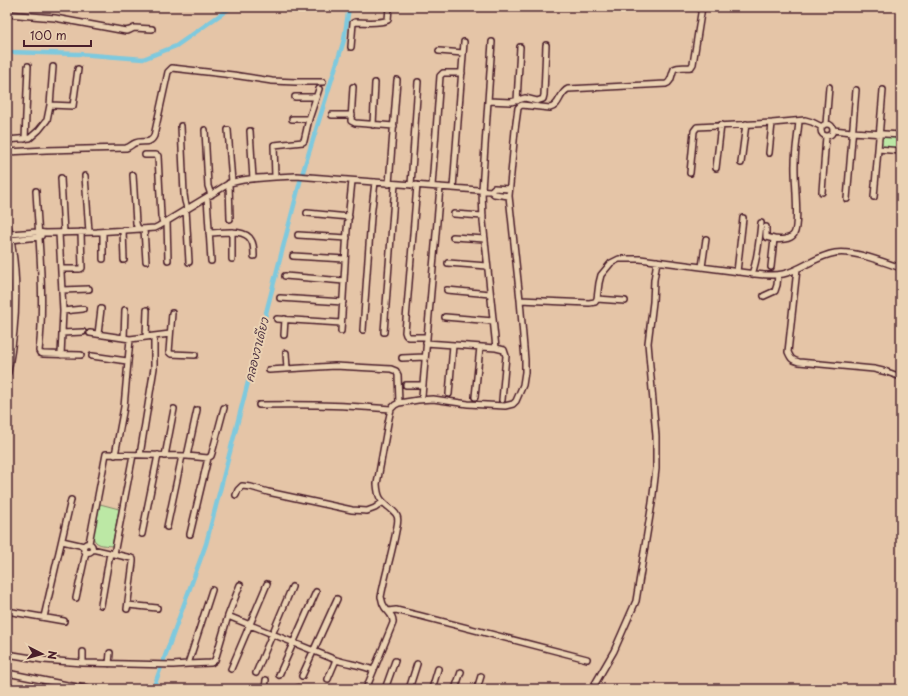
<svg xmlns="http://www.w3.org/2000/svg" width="908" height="696" font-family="'Playpen Sans','Playpen Sans Thai',sans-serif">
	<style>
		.green { fill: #bce8a5; stroke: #838468 }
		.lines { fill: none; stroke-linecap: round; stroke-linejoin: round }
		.canal { stroke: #7ec9de; stroke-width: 4.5 }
		.street-casing { stroke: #4a1f2b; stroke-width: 8 }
		.secondary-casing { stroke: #4a1f2b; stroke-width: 10 }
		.street { stroke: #ebd2b3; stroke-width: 5 }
		.secondary { stroke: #ebd2b3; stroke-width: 7 }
		.labels { text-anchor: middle; stroke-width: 4; stroke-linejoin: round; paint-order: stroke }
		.water-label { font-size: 12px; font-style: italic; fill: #523846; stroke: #ebd2b3 }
	</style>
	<rect width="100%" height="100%" fill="#e5c5a7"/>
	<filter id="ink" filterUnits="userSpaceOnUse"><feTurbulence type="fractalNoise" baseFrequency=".025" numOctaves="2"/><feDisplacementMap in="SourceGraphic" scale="8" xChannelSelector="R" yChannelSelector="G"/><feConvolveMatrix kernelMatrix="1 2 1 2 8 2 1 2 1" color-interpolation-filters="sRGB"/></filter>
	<g filter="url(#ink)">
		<path class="green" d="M880 134 901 135V152L877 151Z
			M100 504 119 509 112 546C103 545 96 546 93 537Z"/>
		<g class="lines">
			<path class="canal" d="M409 7 443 8 454 7
				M7 52 79 54 143 59 176 46 230 8 233 7
				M153 689 206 544 301 178 344 40 349 7"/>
			<g class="street-casing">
				<path id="street" d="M7 14 55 18 126 31 130 30 134 28 152 29
					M492 42 482 190 483 221 496 348
					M351 47 353 23 355 22C366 22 378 24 388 20L389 7
					M439 51 463 53
					M353 87 351 121 355 123 394 126
					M295 97H316
					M488 101 511 102 525 98 537 101 543 99 544 95 546 45
					M517 101 520 47
					M50 105 73 106 78 69
					M332 115H352
					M292 119H309
					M826 124 829 87
					M821 130a6 6 0 1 1 12 0a6 6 0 1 1-12 0Z
					M373 125 375 83
					M181 126 184 194 185 201 187 208
					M205 130 208 186 211 195
					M228 130 232 182
					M833 130 852 132 901 135
					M250 131 253 179
					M25 139 28 66
					M7 140 30 138 39 130 47 120 50 105 53 67
					M878 149 901 151
					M7 152 46 150 126 148C130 147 132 144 135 143 143 140 150 145 154 136L168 72 172 68 233 75 272 81 296 82H323
					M769 153 772 123
					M145 155H156L158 156 161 216 163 223
					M741 163 746 124
					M716 168 721 125
					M690 173 694 131 697 127 772 123 805 120 812 122 822 127
					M133 175 136 223 138 229
					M85 176 89 232
					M275 177 274 145 303 142 304 141 309 119 319 89
					M61 178 64 233
					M229 183 230 219
					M389 184 397 80
					M411 185 418 82
					M417 185 405 332 406 335 408 337H427
					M432 186 440 76 443 73H462
					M453 188 464 42
					M36 191C39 244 45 299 39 351L40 353 43 354 81 355
					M491 191 494 188 509 189
					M822 192 826 136
					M207 197 211 261
					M874 197 883 90
					M847 199 856 90
					M186 209 189 262
					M307 213 349 217
					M454 214 483 216
					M167 221 168 260
					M766 227V237L774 239
					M144 229 146 261
					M123 230 124 260
					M103 232V259
					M232 232V259
					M59 233 63 311 61 355
					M209 233C221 233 245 228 251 240 254 244 254 251 254 256
					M9 234 38 232 45 233 97 232 155 228 159 226 230 183C250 177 275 177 296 176L491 191 494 194 509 196
					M298 235 347 238
					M453 237 485 239
					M10 240 39 237 41 236
					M293 256 345 259
					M448 263 487 266
					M702 267 706 239
					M771 267 774 239C779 240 790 240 794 234 800 224 794 178 795 164 795 149 798 135 799 121
					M61 269H80L82 268 81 232
					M797 269 788 352C791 359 792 360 799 362L874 369 887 372 901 377
					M737 272 743 218
					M752 274C758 258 759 241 761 223
					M285 276 344 281
					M62 290 89 289
					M447 290 490 294
					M764 296 775 291 777 285 778 275
					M280 298 343 302
					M597 299 625 301
					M520 300 589 303 595 302 597 299 599 283 601 275 611 263 619 259H640L755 274C764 275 774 276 783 274 801 270 816 256 835 253 853 250 883 262 901 268
					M63 311 83 309
					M172 313 169 352 171 354 195 355
					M445 317 493 321
					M277 319 341 323
					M363 330 371 217 375 182
					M341 331 347 230 352 181
					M384 332 395 184
					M62 333 83 332
					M90 333 130 339 170 334
					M98 334 101 309
					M284 335 285 319
					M146 337 147 310
					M124 338 125 310
					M426 343 496 348 504 350 506 356 502 400
					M286 353 287 369
					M92 356 127 361
					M402 358 425 357
					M269 370 335 366 391 369 396 371 398 375 399 403
					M406 385H423
					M449 394 453 345
					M422 396 440 187
					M475 397 480 347
					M259 405C303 404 347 405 391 409
					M115 455 124 407 130 339
					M140 455 154 368V336
					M165 456 174 409
					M187 456 197 410
					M236 495 238 490 242 486 251 487 268 492 352 510 367 511 375 508 383 502
					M167 527 182 456
					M142 534 158 455
					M190 534 208 458 211 456 212 453 224 408
					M62 541 84 546
					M89 543 106 454 187 456 208 458
					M83.5 548a4.5 4.5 0 1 1 9 0a4.5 4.5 0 1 1-9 0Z
					M92 549 131 558 133 559V562L127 609
					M114 554 133 455
					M76 598 86 552
					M101 605 110 553
					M128 605 157 608
					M7 611 64 621
					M388 611 396 610 421 616 587 659
					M228 616 336 660C349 664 361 665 373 670
					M44 617 71 500
					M83 652V663
					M7 654 44 660 83 663 173 665 188 664 211 663 215 660 228 616 240 585
					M109 664 110 653
					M188 664 212 590
					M231 669 267 584
					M7 673 87 689
					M256 673 292 587
					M279 675 316 592
					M302 676 337 599
					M328 679 336 660
					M265 689 266 680
					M297 689 298 688
					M366 689 393 623C394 614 386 612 383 604 382 602 382 599 381 597 385 575 392 553 396 531 397 526 399 520 397 516 396 513 393 511 391 509 380 500 378 498 377 484L388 423 391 409 395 405 399 403 418 400 433 399 468 404 505 406 513 404 516 401 523 385 525 372V360L520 300 509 196 515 130 518 108 520 106 522 105 550 108C560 106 559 93 568 89L666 84C672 82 671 75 674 69 679 66 686 68 691 67L693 64 702 7
					M385 689 395 661
					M409 689 417 664
					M432 689 438 669
					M455 689 461 672
					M477 689 481 676
					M592 689 614 651 636 601 652 503 656 469V436L648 343 653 302 654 280 657 261"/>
			</g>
			<g class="secondary-casing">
				<path id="secondary" d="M7 226C19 274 16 324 7 372"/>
			</g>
			<use href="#street" class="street"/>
			<use href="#secondary" class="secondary"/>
		</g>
	</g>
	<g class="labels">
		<g class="water-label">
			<text transform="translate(257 350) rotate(-76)" y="4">คลองวาเดียว</text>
		</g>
	</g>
	<rect width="908" height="696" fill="none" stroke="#ebd2b3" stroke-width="24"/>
	<rect x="12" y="12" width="884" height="672" fill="none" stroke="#4a1f2b" stroke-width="1.5" filter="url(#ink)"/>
	<g transform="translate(42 654) rotate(96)" stroke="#ebd2b3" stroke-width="3" paint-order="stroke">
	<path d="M0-3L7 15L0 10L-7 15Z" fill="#4a1f2b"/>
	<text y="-6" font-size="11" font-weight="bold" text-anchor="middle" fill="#4a1f2b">N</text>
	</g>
	<path d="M24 40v6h67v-6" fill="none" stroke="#4a1f2b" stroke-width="2"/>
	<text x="30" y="40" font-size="12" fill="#4a1f2b" stroke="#ebd2b3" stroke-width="3" paint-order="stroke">100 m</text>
</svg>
